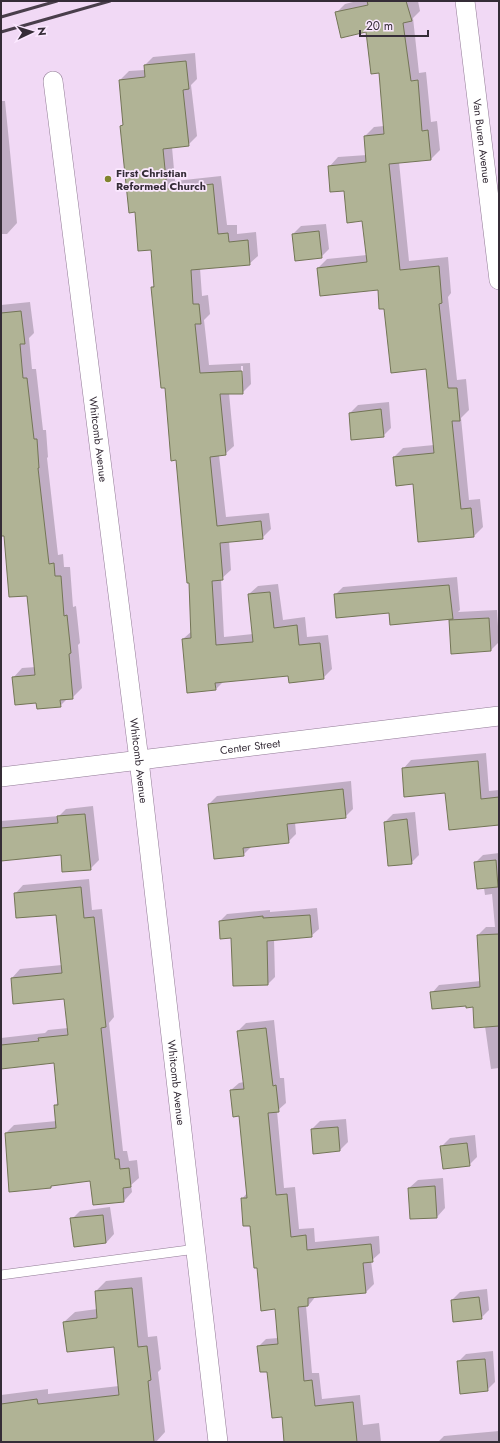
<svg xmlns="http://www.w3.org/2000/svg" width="500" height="1443" font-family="Jost,sans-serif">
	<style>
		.shadow { fill: #0003; fill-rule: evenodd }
		.building { fill: #b0b395; stroke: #737556 }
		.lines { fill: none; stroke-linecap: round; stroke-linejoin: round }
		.service-casing { stroke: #917b95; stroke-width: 10 }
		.minor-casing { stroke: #917b95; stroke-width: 20 }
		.service { stroke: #fff; stroke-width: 9 }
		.minor { stroke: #fff; stroke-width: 19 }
		.rail { stroke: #493e4b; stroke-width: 3 }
		.poi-dot { fill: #80842e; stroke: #fbe8ff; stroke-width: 1.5 }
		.labels { text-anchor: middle; stroke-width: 3.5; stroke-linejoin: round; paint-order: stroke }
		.street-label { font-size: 11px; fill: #352c37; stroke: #fbe8ff }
		.poi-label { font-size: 11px; font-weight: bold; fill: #352c37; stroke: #fbe8ff; text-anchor: start }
	</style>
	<rect width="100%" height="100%" fill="#f1d9f5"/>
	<path class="shadow" d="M357 1H418L420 11 413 18 419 73 426 72 431 122 437 121 440 150 431 159 399 162 409 261 448 257 451 293 448 297 457 380 466 379 469 410 461 418 469 500 480 499 483 527 474 536 414 483 394 457 403 448 434 445 427 368 385 308 378 289 318 268 327 259 367 255 363 220 329 167 338 157 367 155 365 136 374 127 384 126 380 72 367 30 336 13 345 4Z
		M195 53 197 79 191 85 197 136 188 145 172 147 175 181 221 176 227 225H237V234L256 232 258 256 249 264 200 268 202 296 208 295 210 314 204 320 209 365 250 363 251 384 242 393H229L234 446 225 454 219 455 226 517 269 513 271 529 262 538 229 541 231 570 221 579 224 637 253 634 249 594 258 586 278 584 283 620 305 617 307 637 328 635 332 669 323 678 289 675 224 681 216 689 183 639 192 631 190 582 177 459 152 287 155 285 152 249 136 211 122 126 124 123 120 80 129 71 145 70V65L153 57ZM241 366H243V386H241Z
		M1 101H5L17 223 7 234H1Z
		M326 224 329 249 321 257 293 234 301 226Z
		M30 302 34 333 29 338 32 369H36L43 430H46L48 457 47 458 58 555 63 554 64 567H70L73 607 76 606 80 643 78 645 82 688 72 698H68L60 706 37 702 13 678 22 668 36 667 28 595 4 535H1V305Z
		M389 402 391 428 383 436 350 413 358 405Z
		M457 577 460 610 458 612 497 610 499 642 491 650 450 620 452 618 390 612 335 595 343 587Z
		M486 753 489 791 499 790V824L446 792 403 769 411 760Z
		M351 781 353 809 345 817 295 822 296 834 288 842 251 847 243 855 209 804 217 796Z
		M93 806 99 860 90 869 62 854 1 860V821L59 816 66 809Z
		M415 812 419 855 411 863 385 822 393 814Z
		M499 853V1068L491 1069 485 1026 474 1006 432 993 439 985 481 981 478 935 486 927H495L492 894 485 895 484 888 475 863 483 855Z
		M89 879 92 910 102 909 114 1017 109 1023 123 1151H127L129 1161 137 1160 139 1178 131 1185 132 1192 124 1201 91 1180 52 1185 50 1187 6 1133 14 1125 57 1121 55 1106 58 1102 55 1062 1 1068V1038L45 1033 48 1030 68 1028 65 998 14 1003 12 978 20 969 62 965 57 914 15 894 23 885Z
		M317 908 319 929 311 936 274 939 275 977 268 984 220 921 227 914 270 910V912Z
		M274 1020 280 1078H284L286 1103 277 1111 284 1188 295 1187 299 1229 314 1228 315 1242 379 1236 380 1253 371 1261 374 1284 366 1292 316 1296 308 1306H306L312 1373H319L322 1399 360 1395 363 1425 379 1423 381 1442H285L283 1416 268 1371 258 1347 266 1339 278 1338 276 1308 258 1267 251 1225 242 1199 247 1193 240 1115 231 1090 239 1083 244 1082 238 1031 246 1023Z
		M346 1119 348 1142 340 1150 312 1129 320 1121Z
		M475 1135 477 1157 469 1165 442 1146 450 1138Z
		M443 1178 445 1208 437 1217 409 1188 418 1180Z
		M110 1207 114 1234 106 1243 72 1219 80 1211Z
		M142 1277 148 1337 157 1336 161 1369 158 1372 165 1432 156 1442H1V1395L48 1389V1394L119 1386 115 1346 64 1322 75 1312 97 1309 96 1291 106 1281Z
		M487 1289 489 1310 481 1318 452 1300 460 1292Z
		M493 1351 495 1382 487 1390 458 1362 466 1354Z
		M499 1431V1442H438L444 1436Z"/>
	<path class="building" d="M367 1H406L412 21 403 23 411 81 418 80 422 131 428 130 431 160 389 164 400 270 439 266 442 303 439 304 448 388H457L460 421H452L461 509 471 508 474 537 418 542 413 484 396 486 393 457 434 453 426 369 391 373 384 309H379L378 290 320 296 317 268 367 262 362 221 347 223 344 191 330 192 328 166 366 162 364 136 384 134 379 73 371 74 366 32 341 38 335 12 368 5Z
		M186 61 189 89 183 90 189 146 163 149 167 189 213 184 218 234 228 233 229 242 248 240 250 265 191 270 193 304H199L201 324H195L200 373 242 371 243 394H220L226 455 210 457 217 526 261 521 263 539 220 543 223 580 212 581 216 645 253 642 248 594 270 592 274 628 297 625 299 645 320 643 324 679 289 683 288 676 215 683 216 690 187 693 182 639 191 638 189 583H187L176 460 171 461 165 388H161L151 287H154L151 250 138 251 135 212 129 213 120 126 123 125 119 80 145 77 144 65Z
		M319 231 322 258 295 261 292 234Z
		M21 311 25 344H20L23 378H27L34 439H37L39 468H38L49 564 54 563 55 576H61L64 616 67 615 71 653 69 654 73 699 60 700 61 707 37 709 36 703 15 705 12 677 35 675 27 596 9 597 4 536H1V313Z
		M381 409 384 437 351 440 349 413Z
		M449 585 453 619 390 625 389 613 336 618 334 594Z
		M489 618 491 651 451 654 449 620Z
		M478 761 481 799 499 797V825L449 830 445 793 404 797 402 768Z
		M343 789 346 818 287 824 289 843 243 848 244 856 214 859 208 804Z
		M85 814 91 870 62 872 61 855 1 861V828L58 823 57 816Z
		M407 819 412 864 388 866 384 822Z
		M496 860 498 887 477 889 474 862Z
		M81 887 84 918 94 917 106 1027 101 1028 115 1159H119L120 1169 129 1168 131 1187 123 1188 124 1202 93 1205 90 1181 51 1186V1188L9 1192 5 1133 56 1128 54 1105H58L54 1063 1 1069V1045L39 1041 38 1038 68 1035 64 999 13 1004 11 978 62 973 56 915 16 918 14 893Z
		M310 915 312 937 267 941 268 985 233 986 231 938 220 939 219 921 263 916V918Z
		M499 934V1026L474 1028 473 1007 466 1008V1006L432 1009 430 992 480 987 477 935Z
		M266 1028 273 1086 276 1085 279 1112 268 1113 276 1195 287 1194 291 1237 306 1235 307 1250 371 1244 373 1262 363 1263 366 1293 308 1298V1306L298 1307 304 1381 312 1380 315 1406 353 1402 357 1442H284L282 1417 272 1418 267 1372H260L257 1346 278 1344 275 1309 261 1311 257 1268H254L250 1226H243L241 1198H247L239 1116 233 1117 230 1090 244 1089 237 1031Z
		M338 1127 340 1151 313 1154 311 1129Z
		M467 1143 470 1166 443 1169 440 1146Z
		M435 1186 437 1218 410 1219 408 1188Z
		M103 1215 106 1243 74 1247 70 1218Z
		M132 1288 138 1347 147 1346 151 1380 148 1381 154 1442H1V1404L37 1399 38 1404 119 1395 114 1347 67 1352 63 1322 97 1318 95 1291Z
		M479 1297 482 1319 453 1322 451 1300Z
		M485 1359 488 1391 460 1394 457 1361Z"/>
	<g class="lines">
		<g class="service-casing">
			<path id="service" d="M1 1275 196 1249"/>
		</g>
		<g class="minor-casing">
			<g id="minor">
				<path id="s1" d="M465 1 499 280"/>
				<path id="s2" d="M53 81 139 760 218 1442"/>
				<path id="s3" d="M1 777 499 716"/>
			</g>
		</g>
		<use href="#service" class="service"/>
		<use href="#minor" class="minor"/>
		<path class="rail" d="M1 17 57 1
			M1 32 110 1"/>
	</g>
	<circle class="poi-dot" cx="108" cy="179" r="4"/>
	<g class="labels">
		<g class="street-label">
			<text dy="4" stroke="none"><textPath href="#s1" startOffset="141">Van Buren Avenue</textPath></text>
			<text dy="4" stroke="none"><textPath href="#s2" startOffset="361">Whitcomb Avenue</textPath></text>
			<text dy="4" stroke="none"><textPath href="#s3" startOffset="251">Center Street</textPath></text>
			<text dy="4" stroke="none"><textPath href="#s2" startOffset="685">Whitcomb Avenue</textPath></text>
			<text dy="4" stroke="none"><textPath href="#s2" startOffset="1009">Whitcomb Avenue</textPath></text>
		</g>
		<g class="poi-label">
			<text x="116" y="177">First Christian<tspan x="116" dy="13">Reformed Church</tspan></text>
		</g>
	</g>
	<rect width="500" height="1443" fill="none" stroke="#352c37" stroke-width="4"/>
	<g transform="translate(32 32) rotate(86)" stroke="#fbe8ff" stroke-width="3" paint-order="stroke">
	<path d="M0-3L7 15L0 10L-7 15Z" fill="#352c37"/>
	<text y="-6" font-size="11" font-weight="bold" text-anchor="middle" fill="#352c37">N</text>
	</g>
	<path d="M360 30v6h68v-6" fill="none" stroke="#352c37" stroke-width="2"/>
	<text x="366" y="30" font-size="12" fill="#352c37" stroke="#fbe8ff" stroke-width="3" paint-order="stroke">20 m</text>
</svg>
